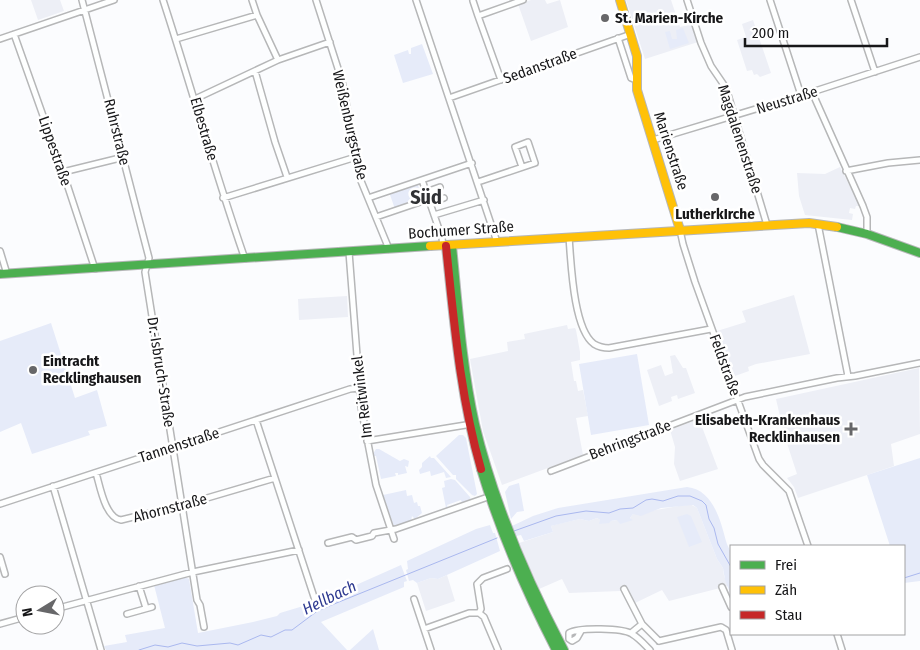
<svg xmlns="http://www.w3.org/2000/svg" width="920" height="650" font-family="'Fira Sans Condensed',sans-serif">
	<style>
		.built { fill: #edeff6 }
		.green { fill: #e6ebf9 }
		.lines { fill: none; stroke-linecap: round; stroke-linejoin: round }
		.stream { stroke: #aab8ef; stroke-width: 1 }
		.street-casing { stroke: #b6b7b8; stroke-width: 8 }
		.fast-casing { stroke: #b6b7b8; stroke-width: 10 }
		.slow-casing { stroke: #b6b7b8; stroke-width: 10 }
		.jam-casing { stroke: #b6b7b8; stroke-width: 10 }
		.street { stroke: #feffff; stroke-width: 5 }
		.fast { stroke: #4caf50; stroke-width: 8 }
		.slow { stroke: #ffc107; stroke-width: 8 }
		.jam { stroke: #c62828; stroke-width: 8 }
		.poi-dot { fill: #676769; stroke: #fff; stroke-width: 2 }
		.labels { text-anchor: middle; stroke-width: 5; stroke-linejoin: round; paint-order: stroke }
		.poi-label { font-size: 15px; font-weight: bold; fill: #171719; stroke: #fff; text-anchor: start }
		.street-label { font-size: 15px; fill: #171719; stroke: #fff }
		.water-label { font-size: 16px; font-style: italic; fill: #2c3890; stroke: #fff }
		.district-label { font-size: 20px; font-weight: bold; fill: #303134; stroke: #fff }
	</style>
	<rect width="100%" height="100%" fill="#fbfcfe"/>
	<path class="built" d="M31 0H60L64 11 38 20Z
		M531 0H545L547 4 560 0 568 27 531 41 518 4Z
		M626 0H671L680 27 692 24 698 42 645 59Z
		M753 20 771 73 760 77 757 74 754 75 752 70 747 71 737 40 746 37 742 24Z
		M840 167 860 206H856L855 209 850 208 849 213 853 214 852 220 805 215 799 196 797 173 825 174Z
		M794 295 810 354 756 364 748 367 749 371 735 376 717 331 746 322 742 311Z
		M347 296 348 317 299 320 298 299Z
		M567 325 568 329 575 328 576 330 580 352V360L571 362 574 381H576L578 391 583 390 588 416 576 418 583 455 502 485 483 431 470 359 508 351 507 342 525 339 524 334Z
		M675 355 683 368H686L695 393 678 399 677 395 671 397 672 401 659 406 647 370 661 365 665 376 673 373 670 356Z
		M919 368 920 434 891 444 894 466 798 498 794 487 787 478 797 474 784 434 776 399Z
		M699 419 718 469 680 481 674 464 675 447 670 430Z
		M690 504 697 508 717 559 723 568 724 576 728 586 669 601 662 590 635 603 627 588 620 591 569 593 562 579 539 589 519 543 553 532 551 526 558 524 580 519 589 521 597 518 600 520V523L617 520H632L630 518 633 514Z
		M447 575 455 601 426 611 417 583 431 578 438 579Z"/>
	<path class="green" d="M683 28 689 43 670 49 665 32 670 31 672 39H677L676 30Z
		M422 44 433 74 403 83 394 55 408 50 409 54H411V48Z
		M417 183 423 199 395 209 389 192Z
		M51 323 75 398 97 390 107 426 88 431 90 435 32 454 21 423 0 432V341Z
		M637 354 649 425 591 435 579 364Z
		M459 435H463L466 438 477 494 475 496 472 495 456 479V475H453L436 456Z
		M376 449H379L400 461 404 459 409 461 408 467 405 466 407 473 398 475V473H395L396 476 381 479 376 456H374L373 454Z
		M430 456 431 458H434L451 477 446 478 444 472 431 476 430 471 420 474 419 470 422 467V463Z
		M920 458V581L904 583V546H890L867 475Z
		M451 479 455 480 470 497 471 500 462 503 461 500 447 505 448 508H446L442 488 445 487 444 481Z
		M519 483 524 511 517 512 511 519 505 492 509 486Z
		M687 487C713 490 720 519 726 541 727 546 731 550 731 555 732 568 731 582 731 595L725 580 723 568 717 559 697 508 693 505 661 508 641 516 633 514 630 518 633 520 620 524 617 520 611 521 609 523 599 524 600 520 597 518 589 521 580 519 551 526 553 532 524 541 521 535 516 536 512 526 533 516 558 508Z
		M406 490 407 496 412 495 414 503 417 502 418 506H420L422 513 415 519 412 516 411 521 395 526 393 524 383 495Z
		M687 514 691 516 702 542 689 547 677 517Z
		M490 525 493 533H495L500 551 438 579 431 578 417 583 413 580 409 581 406 570 408 569 407 561 476 529Z
		M401 565 407 581 404 582V587L321 622 347 650H106L104 646 127 642 125 635 165 628 154 585 185 577 189 579 198 633 253 622 277 616 280 613 320 601Z
		M373 629 379 650H350Z"/>
	<g class="lines">
		<path class="stream" d="M514 531 556 516 586 511 609 513 620 509 633 508 646 500 652 499 663 501 678 496H690L702 501 706 505 709 519 714 528 718 544 731 567
			M904 578 920 573
			M139 650 155 645 168 647 182 643 197 646 230 643 238 645 261 635 271 637 285 630H292L316 612 334 604 497 538"/>
		<g class="street-casing">
			<path id="street" d="M82 0 149 258 145 272 197 600 200 605 204 627
				M163 0C191 86 215 173 245 259
				M252 0 257 15 278 60
				M316 0 342 81 361 181 389 249
				M416 0 497 242
				M687 0 701 43 711 66 726 88 767 225
				M770 0 801 95
				M851 0 875 72
				M473 1 478 16
				M14 34 63 172 95 269
				M618 38 631 78 636 80
				M0 39 114 0
				M176 39 257 15
				M255 71 275 142 287 177
				M501 80 478 16 523 0
				M812 92 863 206 867 217V234
				M449 98 631 34
				M195 99 278 60 330 42
				M653 140 812 92 920 57
				M846 171 888 163 920 160
				M63 172 124 157
				M422 180 442 238 443 246
				M478 182 535 163 528 142 515 147 522 167
				M426 192 440 187
				M223 198 356 157
				M368 198 472 163
				M430 203 444 198
				M434 215 484 200
				M376 217 429 199
				M818 224 848 376
				M680 230 683 244 695 282 759 459 763 465 789 491 808 546
				M569 237C571 261 573 329 594 344 599 347 604 348 609 348L711 329
				M0 251 7 274
				M349 252 361 407 376 485 394 539
				M256 420 315 600
				M367 441 472 424
				M551 471 745 397 837 378 855 376 920 363
				M96 473C100 486 105 518 121 520L190 503 275 478
				M53 486 101 650
				M0 504 350 389 359 388
				M328 543 352 537 356 540 372 536 374 533 396 529 485 498
				M0 557 5 574
				M139 586 146 608
				M722 587 731 607
				M624 589 642 624 659 641
				M414 599 431 650
				M55 609 193 572 299 550
				M127 614 152 607
				M0 624 25 617
				M424 629 469 613H479
				M726 630 732 650
				M581 631 577 638 572 641 569 639V633C579 627 623 628 632 634 639 638 645 645 650 650
				M631 633 642 624
				M837 634 842 650
				M659 641 721 627 726 630
				M498 650 484 617 479 613 481 609 477 584 483 578 507 569"/>
		</g>
		<g class="fast-casing">
			<path id="fast" d="M837 227 867 234 920 253
				M452 246C458 305 462 366 475 424 494 503 526 578 564 650
				M0 274 430 246
				M481 469C500 532 526 592 556 650"/>
		</g>
		<g class="slow-casing">
			<path id="slow" d="M620 0 637 56V90L680 230
				M430 246 809 223 837 227"/>
		</g>
		<g class="jam-casing">
			<path id="jam" d="M446 246C454 321 460 396 481 469"/>
		</g>
		<use href="#street" class="street"/>
		<use href="#fast" class="fast"/>
		<use href="#slow" class="slow"/>
		<use href="#jam" class="jam"/>
	</g>
	<g class="poi-dot">
		<circle cx="605" cy="18" r="5"/>
		<circle cx="715" cy="197" r="5"/>
		<circle cx="33" cy="370" r="5"/>
		<path d="M848.5 421.5h5v5h5v5h-5v5h-5v-5h-5v-5h5z"/>
	</g>
	<g class="labels">
		<g class="poi-label">
			<text x="615" y="23">St. Marien-Kirche</text>
			<text x="715" y="219" text-anchor="middle">LutherkIrche</text>
			<text x="43" y="366">Eintracht<tspan x="43" dy="17">Recklinghausen</tspan></text>
			<text x="840" y="425" text-anchor="end">Elisabeth-Krankenhaus<tspan x="840" dy="17">Recklinhausen</tspan></text>
		</g>
		<g class="street-label">
			<text transform="translate(540 66) rotate(-20)" y="5">Sedanstraße</text>
			<text transform="translate(787 100) rotate(-17)" y="5">Neustraße</text>
			<text transform="translate(350 125) rotate(77)" y="5">Weißenburgstraße</text>
			<text transform="translate(204 129) rotate(74)" y="5">Elbestraße</text>
			<text transform="translate(117 132) rotate(76)" y="5">Ruhrstraße</text>
			<text transform="translate(740 139) rotate(72)" y="5">Magdalenenstraße</text>
			<text transform="translate(55 151) rotate(71)" y="5">Lippestraße</text>
			<text transform="translate(671 151) rotate(72)" y="5">Marienstraße</text>
			<text transform="translate(461 230) rotate(-4)" y="5">Bochumer Straße</text>
			<text transform="translate(725 365) rotate(70)" y="5">Feldstraße</text>
			<text transform="translate(161 372) rotate(81)" y="5">Dr.-Isbruch-Straße</text>
			<text transform="translate(362 397) rotate(-97)" y="5">Im Reitwinkel</text>
			<text transform="translate(630 440) rotate(-21)" y="5">Behringstraße</text>
			<text transform="translate(179 445) rotate(-18)" y="5">Tannenstraße</text>
			<text transform="translate(170 508) rotate(-15)" y="5">Ahornstraße</text>
		</g>
		<g class="water-label">
			<text transform="translate(329 597) rotate(-26)" y="6">Hellbach</text>
		</g>
		<g class="district-label">
			<text x="426" y="204">Süd</text>
		</g>
	</g>
	<rect x="730" y="545" width="175" height="90" fill="#ffffff" stroke="#a2a2a3"/>
	<rect x="740" y="561" width="25" height="8" fill="#4caf50" stroke="#a2a2a3"/>
	<text x="775" y="570" font-size="15" fill="#171719">Frei</text>
	<rect x="740" y="586" width="25" height="8" fill="#ffc107" stroke="#a2a2a3"/>
	<text x="775" y="595" font-size="15" fill="#171719">Zäh</text>
	<rect x="740" y="611" width="25" height="8" fill="#c62828" stroke="#a2a2a3"/>
	<text x="775" y="620" font-size="15" fill="#171719">Stau</text>
	<g transform="translate(40 610) rotate(260)"><circle r="24" fill="#ffffff" stroke="#a2a2a3"/>
	<path d="M0-4L9 19L0 12L-9 19Z" fill="#676769"/>
	<text y="-8" font-size="14" font-weight="bold" text-anchor="middle" fill="#171719">N</text>
	</g>
	<path d="M745 38v8h142v-8" fill="none" stroke="#171719" stroke-width="2.5"/>
	<text x="752" y="38" font-size="15" fill="#171719" stroke="#ffffff" stroke-width="4" paint-order="stroke">200 m</text>
</svg>
